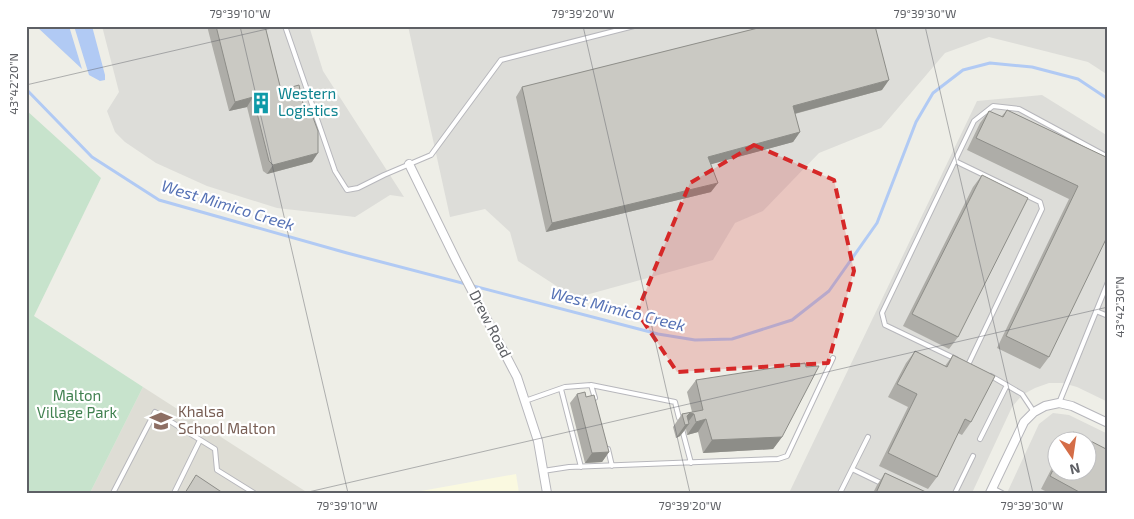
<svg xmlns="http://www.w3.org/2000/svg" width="1134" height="519" font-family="'Exo 2',sans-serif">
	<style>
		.commercial { fill: #faf9e0 }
		.industrial { fill: #ddddd9; fill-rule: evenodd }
		.education { fill: #deddd5 }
		.green { fill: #c7e3cc }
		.water { fill: #b1caf4 }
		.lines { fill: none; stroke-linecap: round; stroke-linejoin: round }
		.stream { stroke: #b1caf4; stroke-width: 3 }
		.service-casing { stroke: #b7b7bc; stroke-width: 6 }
		.minor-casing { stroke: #b7b7bc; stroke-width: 10 }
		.service { stroke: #fff; stroke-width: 4 }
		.minor { stroke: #fff; stroke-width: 8 }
		.wall { fill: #aeada8 }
		.shaded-wall { fill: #8d8d88 }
		.building { fill: #cac9c3; stroke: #8d8d88 }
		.marked { fill: #d62828; fill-opacity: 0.2; stroke: #d62828; stroke-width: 4; stroke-dasharray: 10 6; stroke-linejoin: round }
		.ticks { fill: none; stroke: #5e6065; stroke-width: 1; stroke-opacity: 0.45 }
		.labels { text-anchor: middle; stroke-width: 4.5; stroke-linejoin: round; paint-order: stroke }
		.culture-label { font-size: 15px; fill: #0d838f; stroke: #fff; text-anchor: start }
		.street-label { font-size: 15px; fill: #5e6065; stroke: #fff }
		.park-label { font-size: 15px; fill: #418150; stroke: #fff }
		.education-label { font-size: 15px; fill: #785e54; stroke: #fff; text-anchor: start }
		.water-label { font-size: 16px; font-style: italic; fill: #5672b5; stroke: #fff }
		.neatline { fill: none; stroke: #5e6065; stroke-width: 2 }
		.ticks-label { font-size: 12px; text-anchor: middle; fill: #5e6065 }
	</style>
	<rect width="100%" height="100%" fill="#eeeee7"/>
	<path class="commercial" d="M516 474 519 493H410Z"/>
	<path class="industrial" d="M102 26H309L323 71 404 197 390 195 355 217 277 208 207 186 156 163 125 142 115 132 107 111 119 92Z
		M408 26H1108V75L1088 62 989 37 945 53 881 128 819 153 763 211 735 223 713 260 575 298 518 261 510 232 485 209 450 217Z
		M1042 95 1108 136V402L1077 387 1063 383H1049L1035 388 1022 395 1012 407 972 493H789L977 101Z
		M1053 413 1069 415 1108 434V493H1007L1039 424ZM1056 442H1086V472H1056Z"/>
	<path class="education" d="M143 387 308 493H90Z"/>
	<path class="green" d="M26 110 101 178 34 316 143 387 90 493H26Z"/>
	<path class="water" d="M36 26H69L82 69Z
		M74 26H92L105 75V80L100 81 89 75Z"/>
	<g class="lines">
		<path class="stream" d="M26 89 92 157 159 200 347 253 658 334 695 340 732 339 792 320 829 291 877 223 916 122 933 93 963 70 990 63 1032 67 1078 79 1108 99"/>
		<g class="service-casing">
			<path id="service" d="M285 26 335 171 347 190 358 188 384 175 431 155 501 60 634 26
				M955 161 1040 202 1042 209 968 365
				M1096 311 1108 316
				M956 359 885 325 882 313 974 121 993 106 1019 109 1108 157
				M991 376 1022 394 1034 412
				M591 385 595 398
				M561 389 581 467
				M525 401 565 387 591 385 675 402 679 418
				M1059 403 1108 282
				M682 429 691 463
				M980 439 1007 385
				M608 449 612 466
				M852 469 883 484
				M543 471 569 467 778 459 787 456 833 358
				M992 488 1002 493
				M113 493 155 412 215 449 217 470 254 493
				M174 493 200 440
				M840 493 868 437
				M955 493 973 456"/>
		</g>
		<g class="minor-casing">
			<path id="minor" d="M409 164 457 262 517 377 538 441 547 493
				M990 493 1024 422 1034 412 1045 406 1059 403 1072 406 1108 423"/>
		</g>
		<use href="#service" class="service"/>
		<use href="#minor" class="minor"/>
	</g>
	<path class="wall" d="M207 26H265L281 90 312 162 267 174 263 171 247 107 229 111Z
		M522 87 882 90 795 114 800 132 793 142 711 164V192L546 232 516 97Z
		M1007 110 1108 158 1049 357 1040 369 997 348 1069 199 967 150 980 123 989 111 1001 117Z
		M982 175 958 337 949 349 903 326 973 187Z
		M915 351 945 366 953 355 971 422 962 435 958 433 937 477 928 489 879 466 908 407 888 397 906 363Z
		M696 380 782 437 773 449 703 453 698 432 687 435 686 429 680 436 676 438 673 427 682 414 692 412 687 392Z
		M577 394 586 397 609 452 602 462 585 463 570 403Z
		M1073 432 1108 450V493H1049L1041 489 1056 460V472H1086V442H1067Z
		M885 473 928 493H873L877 485Z"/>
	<path class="shaded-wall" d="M889 80 882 90 786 116 793 106Z
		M253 97 247 107 229 111 235 102Z
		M800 132 793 142 701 167 708 157Z
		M318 153 312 162 267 174 273 165Z
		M718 183 711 192 546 232 552 223Z
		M690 413 694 414 686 425 689 424 680 436 676 438 685 425 687 416Z
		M706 419 698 432 687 435 696 422Z
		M782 437 773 449 703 453 712 440Z
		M609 452 602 462 585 463 592 453Z"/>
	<path class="building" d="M216 26H265L281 90 299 85 305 113 311 112 318 131V153L273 165 269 161 253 97 235 102Z
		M766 26H875L889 80 793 106 800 132 708 157 718 183 552 223 522 87Z
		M1007 110 1108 158V235L1049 357 1006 336 1078 186 976 138 989 111 1003 117Z
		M982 175 1028 198 958 337 912 314Z
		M915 351 947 367 953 355 995 376 971 422 965 419 937 477 888 453 917 394 897 384Z
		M805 363 806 367 819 366 782 437 712 440 706 419 696 422 694 414 690 413 687 416 689 424 685 425 682 414 703 410 696 380Z
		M585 392 586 397 594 395 609 452 592 453 577 394Z
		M1073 432 1108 450V493H1081L1050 476 1056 464V472H1086V442H1068Z
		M885 473 928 493H876Z
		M196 475 223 493H185Z"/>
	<path class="marked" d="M754 145 834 180 854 271 828 363 677 372 637 312 690 183Z"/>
	<path class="ticks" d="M240 26 348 493M583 26 690 493M925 26 1033 493M26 85 280 26M304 493 1108 307"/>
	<defs>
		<g id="building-bare" transform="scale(1.725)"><path d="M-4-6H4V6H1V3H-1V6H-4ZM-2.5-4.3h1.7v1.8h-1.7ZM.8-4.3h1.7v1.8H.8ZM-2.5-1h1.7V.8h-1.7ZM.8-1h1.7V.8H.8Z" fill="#0f9aa8" stroke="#fff" stroke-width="2.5" paint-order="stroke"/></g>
		<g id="school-bare" transform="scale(1.725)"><path d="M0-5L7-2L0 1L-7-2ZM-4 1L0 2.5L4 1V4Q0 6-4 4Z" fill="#8d6e63" stroke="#fff" stroke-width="2.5" paint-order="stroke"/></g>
	</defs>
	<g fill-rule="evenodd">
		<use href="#building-bare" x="261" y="103"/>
		<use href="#school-bare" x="161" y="421"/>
	</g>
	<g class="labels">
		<g class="culture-label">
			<text x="278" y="99">Western<tspan x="278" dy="17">Logistics</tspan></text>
		</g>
		<g class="street-label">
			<text transform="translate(490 324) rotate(63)" y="5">Drew Road</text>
		</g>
		<g class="park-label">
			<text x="77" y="401">Malton<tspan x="77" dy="17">Village Park</tspan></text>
		</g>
		<g class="education-label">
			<text x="178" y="417">Khalsa<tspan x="178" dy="17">School Malton</tspan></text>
		</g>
		<g class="water-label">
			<text transform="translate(228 205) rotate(17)" y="6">West Mimico Creek</text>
			<text transform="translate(618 309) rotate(14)" y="6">West Mimico Creek</text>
		</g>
	</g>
	<rect width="1134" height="519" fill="none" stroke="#ffffff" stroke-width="55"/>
	<g transform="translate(1072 456) rotate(167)"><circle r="24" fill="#ffffff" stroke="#bfbfc1"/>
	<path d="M0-4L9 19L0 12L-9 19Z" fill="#d46d47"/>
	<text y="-8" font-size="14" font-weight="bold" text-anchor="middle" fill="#5e6065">N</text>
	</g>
	<rect x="28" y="28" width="1078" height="464" class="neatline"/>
	<g class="ticks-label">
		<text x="240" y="18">79°39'10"W</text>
		<text x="583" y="18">79°39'20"W</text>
		<text x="925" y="18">79°39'30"W</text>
		<text transform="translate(14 84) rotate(-90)" y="4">43°42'20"N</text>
		<text transform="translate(1120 307) rotate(-90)" y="4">43°42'30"N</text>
		<text x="347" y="510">79°39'10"W</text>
		<text x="690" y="510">79°39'20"W</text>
		<text x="1032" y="510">79°39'30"W</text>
	</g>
</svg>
